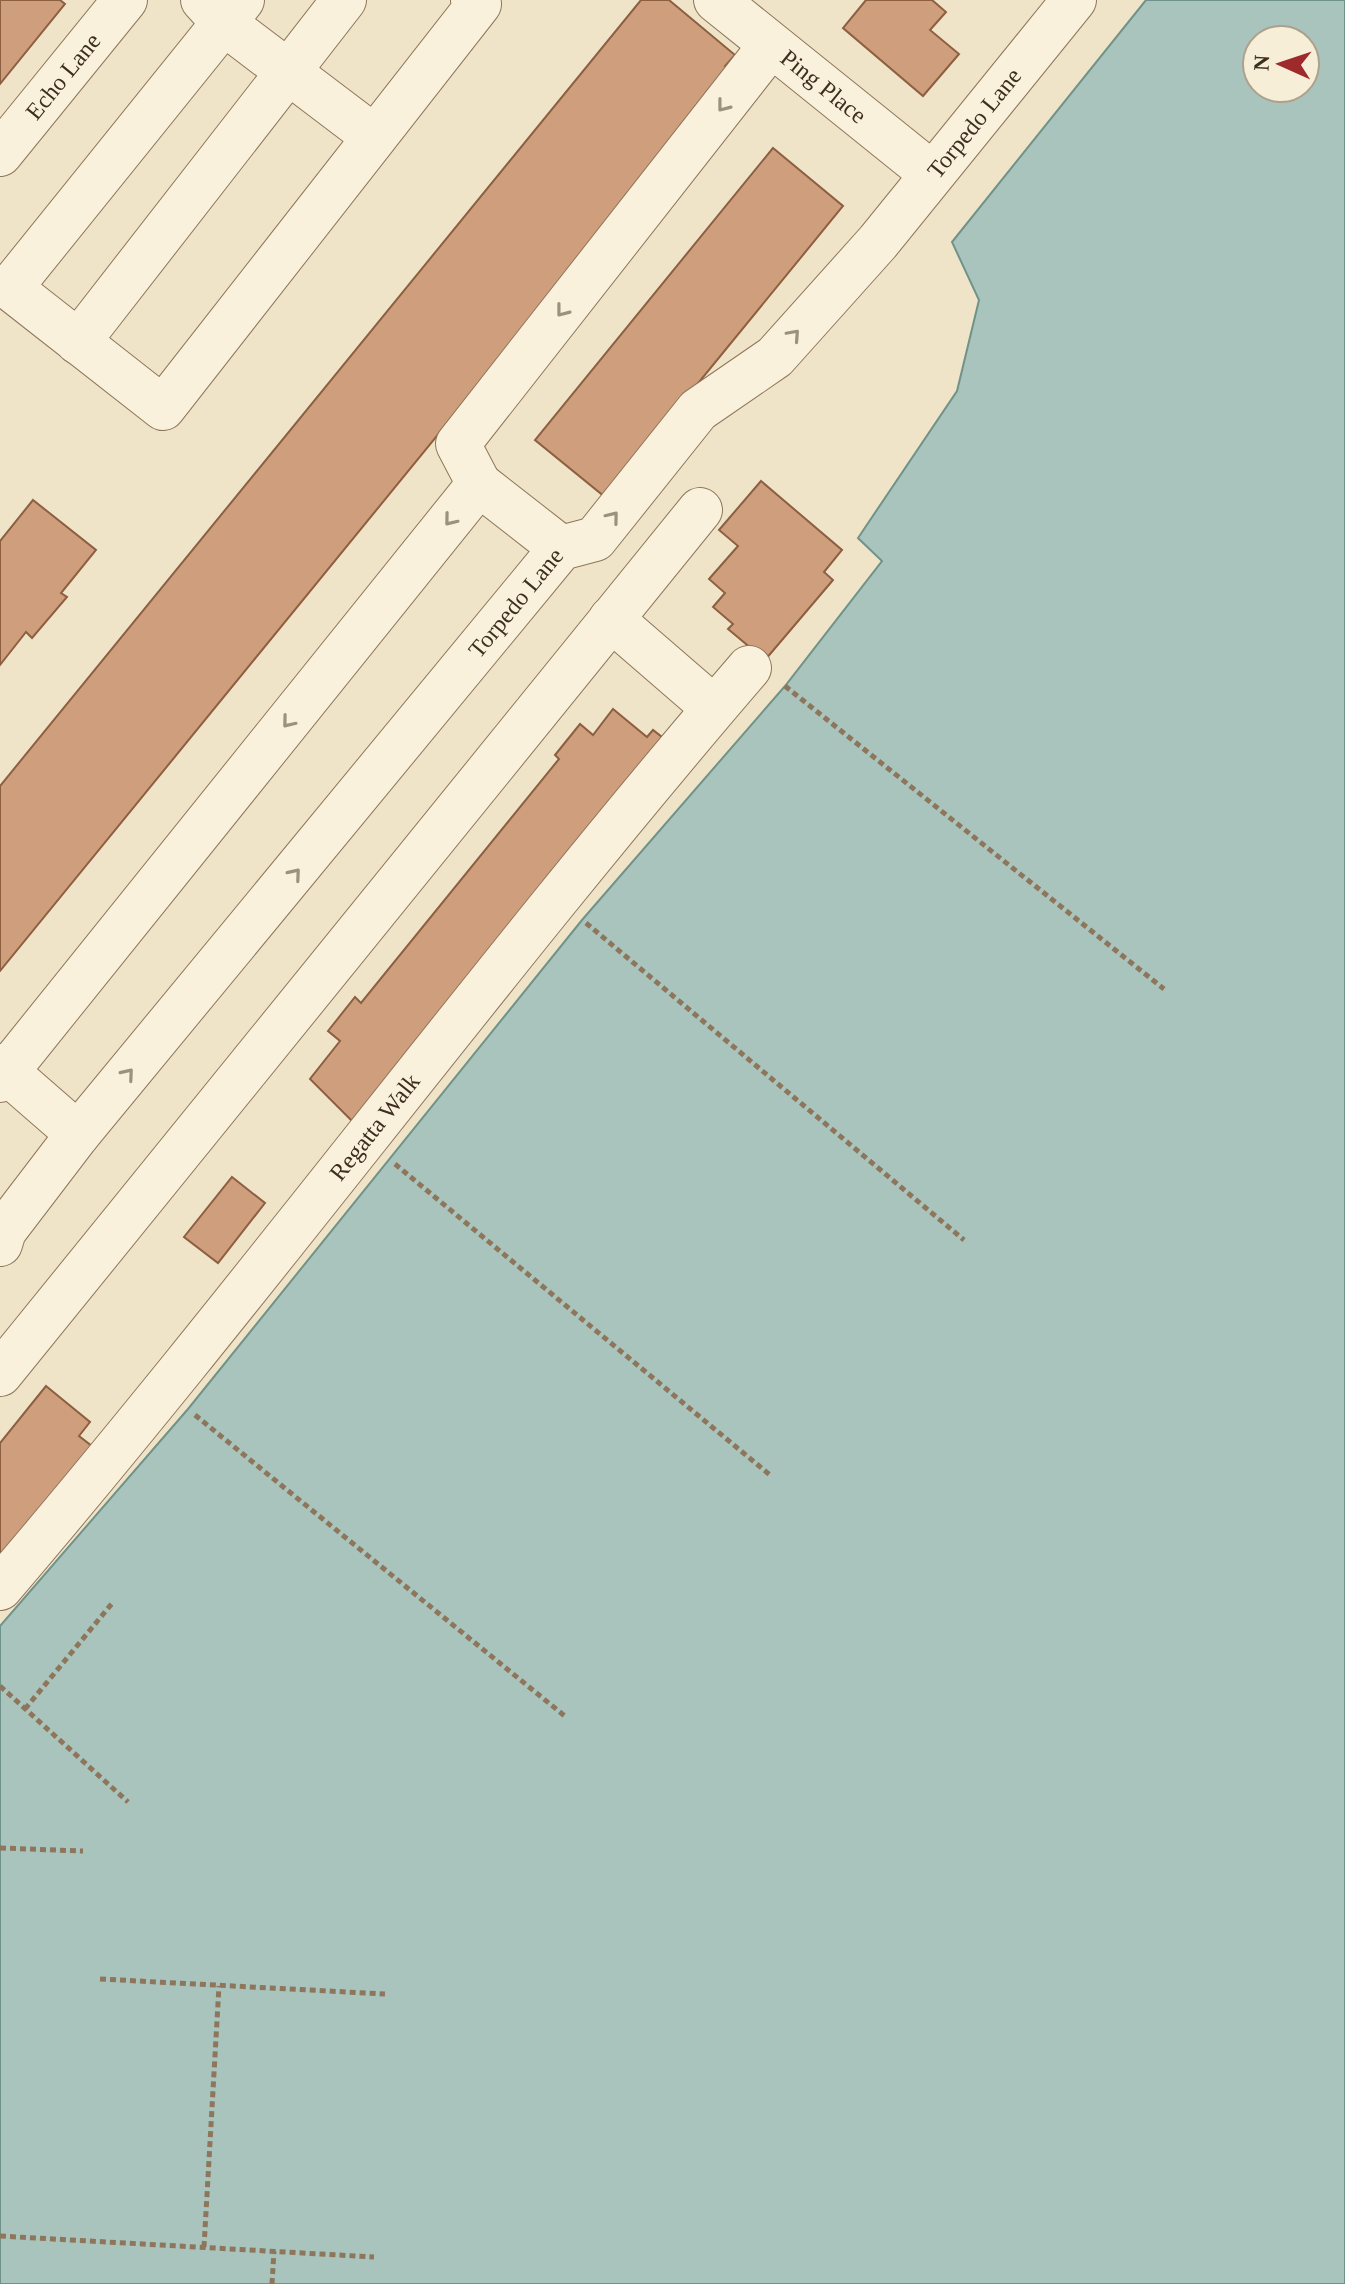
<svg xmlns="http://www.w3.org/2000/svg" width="1345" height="2284" font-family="'Times New Roman',serif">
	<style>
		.water { fill: #a9c4bc; stroke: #6f938a; stroke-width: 2; fill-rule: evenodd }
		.building { fill: #cf9f7d; stroke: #8d5f41; stroke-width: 2 }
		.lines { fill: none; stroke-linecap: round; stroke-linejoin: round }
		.minor-casing { stroke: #8d765c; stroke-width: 46 }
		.path { stroke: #8d765c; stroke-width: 5; stroke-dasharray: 6 4; stroke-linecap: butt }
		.minor { stroke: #faf1dc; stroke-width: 44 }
		.oneway { stroke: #9c907e }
		.labels { text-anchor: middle; stroke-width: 8; stroke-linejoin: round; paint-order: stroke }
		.street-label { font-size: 24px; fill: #3d2e20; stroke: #f7eed8 }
	</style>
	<rect width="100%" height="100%" fill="#f0e4c8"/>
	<path class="water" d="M1146 0H1345V2284H0V1626L188 1409 582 920 785 686 882 561 858 538 957 391 979 300 952 242ZM1257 40H1305V88H1257Z"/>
	<path class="building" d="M0 0H60L65 4 0 84Z
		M641 0H669L735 55 725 66 734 72 0 971V786Z
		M866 0H932L946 12 930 30 959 54 923 96 843 28Z
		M773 148 843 206 605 497 535 440Z
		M761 481 842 550 824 572 833 580 765 660 728 629 733 624 713 607 725 593 709 579 738 546 719 530Z
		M33 500 96 550 61 593 67 597 32 638 26 632 0 665V541Z
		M613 709 647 737 653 730 672 745 352 1121 310 1079 340 1041 328 1031 355 997 361 1003 559 759 555 755 580 724 593 735Z
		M232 1177 265 1203 218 1263 184 1237Z
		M46 1386 90 1422 79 1436 97 1450 0 1569V1443Z"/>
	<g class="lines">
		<g class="minor-casing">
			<g id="minor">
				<path d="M203 0 224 23 373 136"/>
				<path d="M242 0 10 288 163 408 479 4 473 0"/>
				<path id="s1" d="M716 0 931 173"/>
				<path id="s2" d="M0 154 125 0"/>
				<path d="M78 342 344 0"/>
				<path d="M479 484 561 548"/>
				<path d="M611 619 700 696"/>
				<path d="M0 1066 78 1134"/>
				<path d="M0 1080 479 484 458 444 771 45"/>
				<path id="s3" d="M0 1244 4 1231 78 1134 561 548 595 539 698 410 775 357 878 242 1074 0"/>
				<path d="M0 1374 700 510"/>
				<path id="s4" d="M0 1588C257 1287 491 968 749 668"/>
			</g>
		</g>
		<path class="path" d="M785 686 1164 989
			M586 923 964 1240
			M395 1164 770 1475
			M195 1415 566 1717
			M0 1686 128 1802
			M25 1709 114 1601
			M0 1848 83 1851
			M100 1979 385 1994
			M0 2236 374 2257
			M204 2247 219 1986
			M272 2284 274 2251"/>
		<use href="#minor" class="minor"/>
	</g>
	<defs><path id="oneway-chevron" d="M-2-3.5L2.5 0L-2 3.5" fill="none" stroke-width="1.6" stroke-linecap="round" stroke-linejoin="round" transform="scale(2)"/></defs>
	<g class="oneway">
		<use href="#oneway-chevron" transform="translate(723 106) rotate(128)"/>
		<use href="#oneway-chevron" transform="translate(562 311) rotate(128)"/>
		<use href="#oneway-chevron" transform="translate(794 335) rotate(-48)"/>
		<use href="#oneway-chevron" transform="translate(613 517) rotate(-51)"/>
		<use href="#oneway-chevron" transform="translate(450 520) rotate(129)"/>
		<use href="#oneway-chevron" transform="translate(288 722) rotate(129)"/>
		<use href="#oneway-chevron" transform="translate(295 874) rotate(-50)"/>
		<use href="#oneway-chevron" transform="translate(128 1074) rotate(-50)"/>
	</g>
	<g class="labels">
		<g class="street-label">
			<text dy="8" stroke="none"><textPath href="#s2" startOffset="100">Echo Lane</textPath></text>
			<text dy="8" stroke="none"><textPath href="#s1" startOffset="138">Ping Place</textPath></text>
			<text dy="8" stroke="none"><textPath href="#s3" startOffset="1496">Torpedo Lane</textPath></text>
			<text dy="8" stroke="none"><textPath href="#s3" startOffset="824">Torpedo Lane</textPath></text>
			<text dy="8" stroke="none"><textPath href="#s4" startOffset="594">Regatta Walk</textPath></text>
		</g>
	</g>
	<g transform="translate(1281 64) rotate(273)"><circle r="38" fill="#f7eed8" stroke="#ada18e" stroke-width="2"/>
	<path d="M0-6L14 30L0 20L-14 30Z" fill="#9e2a2b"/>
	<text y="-12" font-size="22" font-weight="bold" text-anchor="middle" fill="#3d2e20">N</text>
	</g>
</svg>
